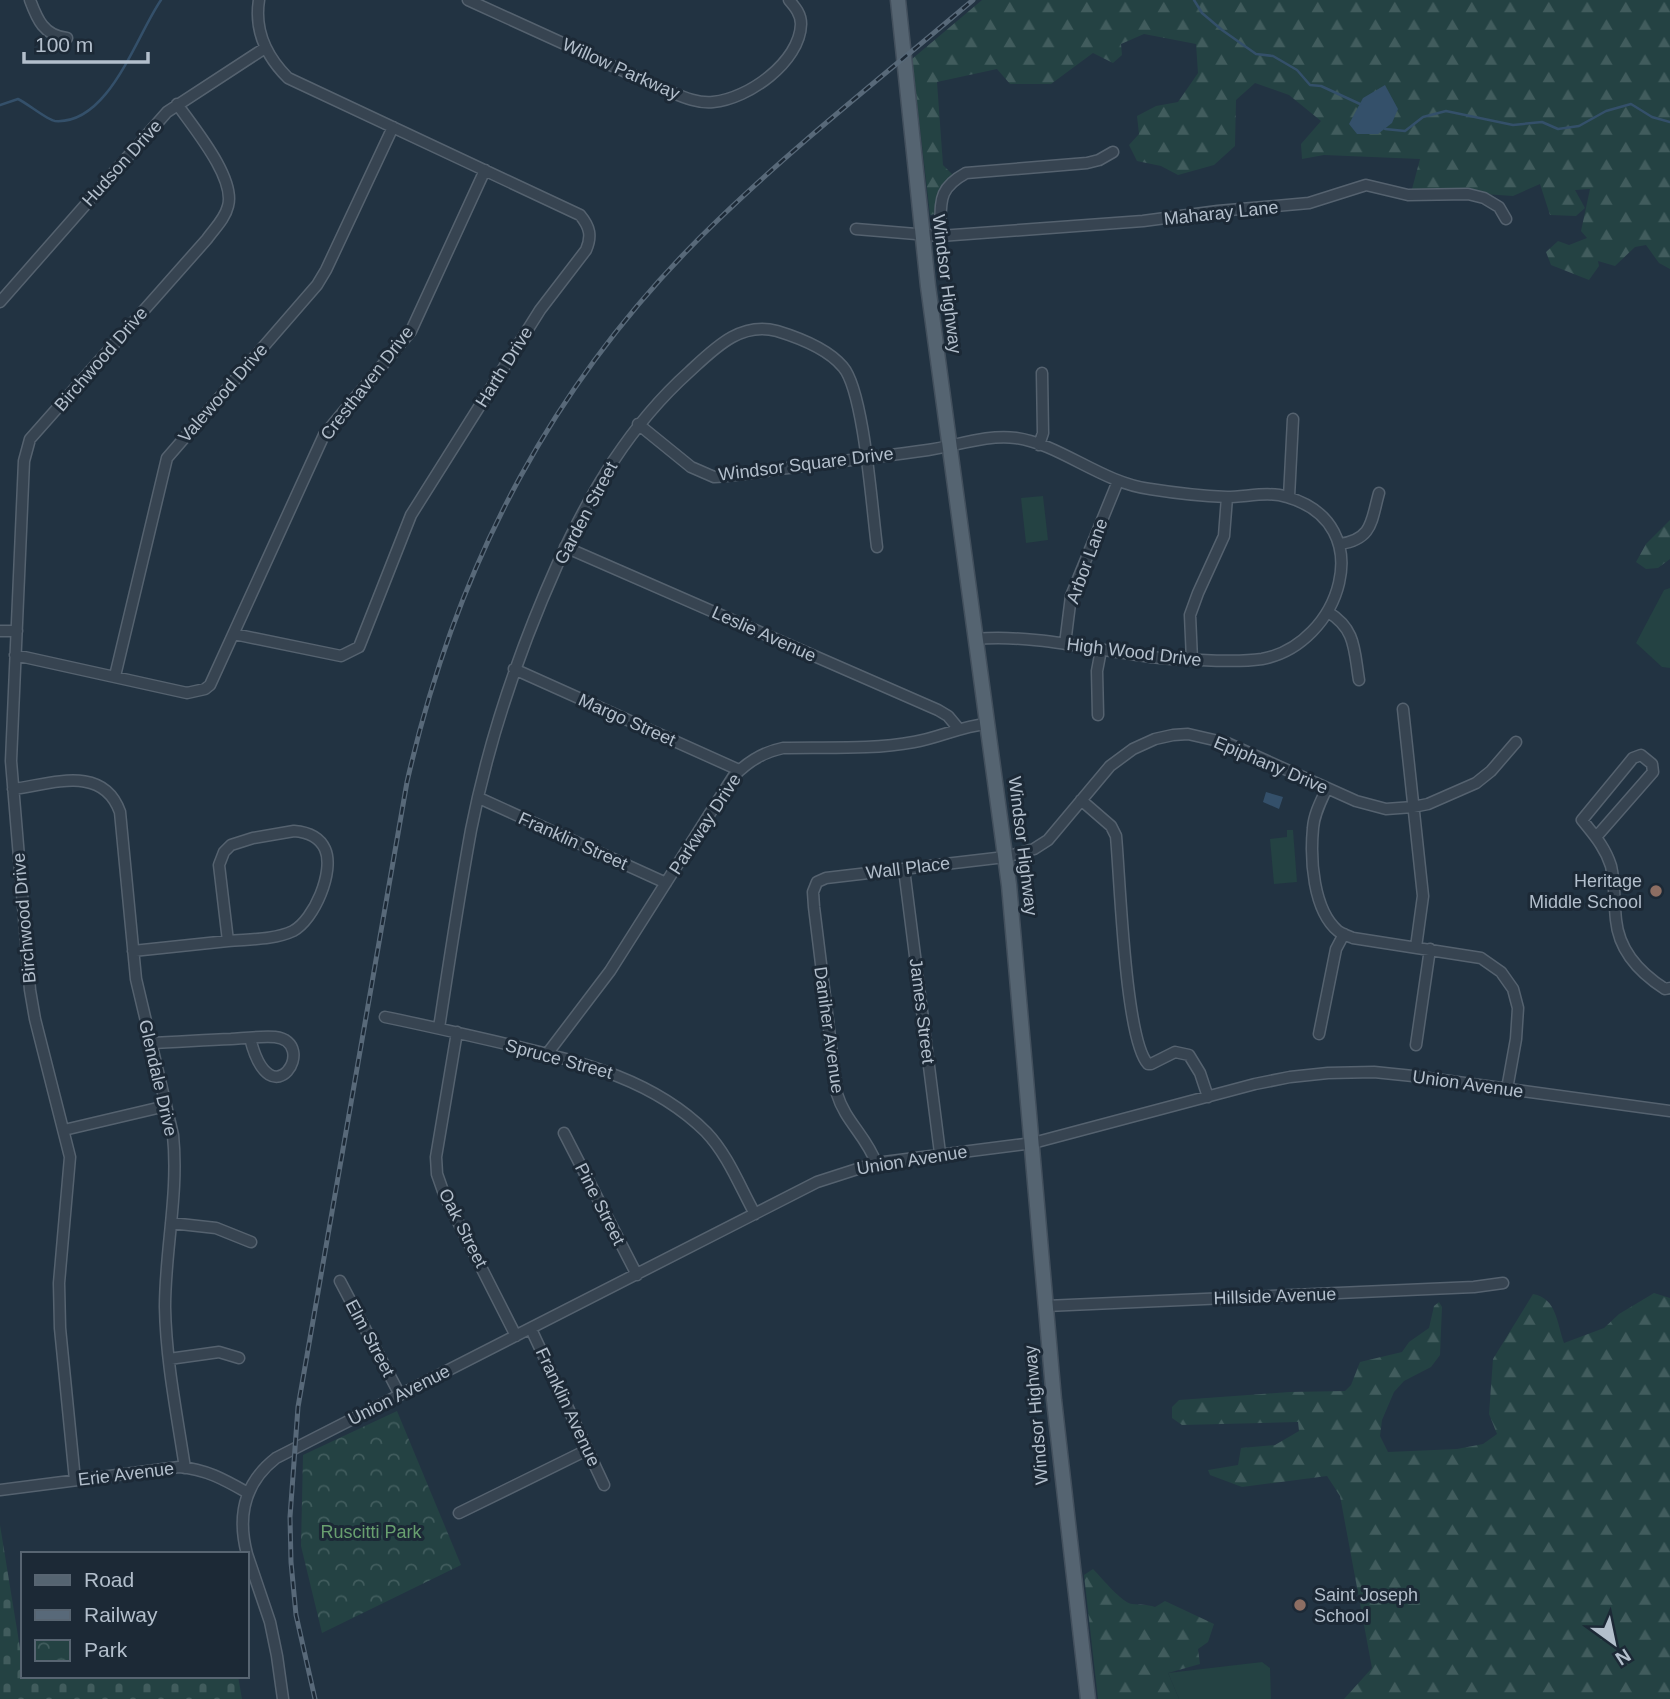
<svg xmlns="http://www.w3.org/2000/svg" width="1670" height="1699" font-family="Arial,sans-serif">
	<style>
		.green { fill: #244243 }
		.forest { fill: url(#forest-firs) }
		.cemetery { fill: url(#cemetery-stones) }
		.park { fill: url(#park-crowns) }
		.water { fill: #34506a }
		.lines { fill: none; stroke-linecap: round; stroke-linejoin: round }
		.stream { stroke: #34506a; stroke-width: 2.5 }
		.minor-casing { stroke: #55626f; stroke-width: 13 }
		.major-casing { stroke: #43505d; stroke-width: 17 }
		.minor { stroke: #374451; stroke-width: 10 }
		.major { stroke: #556471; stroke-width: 14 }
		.rail-casing { stroke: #586979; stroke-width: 5 }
		.rail { stroke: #1c2936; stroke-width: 2.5; stroke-dasharray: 8; stroke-linecap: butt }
		.education-dot { fill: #8d6e63; stroke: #1c2936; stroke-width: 2.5 }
		.labels { text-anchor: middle; stroke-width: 6; stroke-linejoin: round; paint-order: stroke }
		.street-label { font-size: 18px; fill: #b3bfcc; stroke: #1c2936 }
		.poi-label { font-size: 18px; fill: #b3bfcc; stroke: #1c2936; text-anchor: end }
		.park-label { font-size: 18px; fill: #689f6f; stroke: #1c2936 }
	</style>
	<defs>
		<pattern id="forest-firs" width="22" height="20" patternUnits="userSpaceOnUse" patternTransform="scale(1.75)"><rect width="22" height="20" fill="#244243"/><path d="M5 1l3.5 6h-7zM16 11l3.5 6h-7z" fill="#415c5d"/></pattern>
		<pattern id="cemetery-stones" width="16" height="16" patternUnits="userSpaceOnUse" patternTransform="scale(1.75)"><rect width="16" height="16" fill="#244243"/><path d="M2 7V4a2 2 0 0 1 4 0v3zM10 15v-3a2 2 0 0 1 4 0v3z" fill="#415c5d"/></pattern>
		<pattern id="park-crowns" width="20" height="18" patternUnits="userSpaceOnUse" patternTransform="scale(1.75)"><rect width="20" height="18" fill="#244243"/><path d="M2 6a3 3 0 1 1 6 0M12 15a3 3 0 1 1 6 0" fill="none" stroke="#415c5d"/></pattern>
	</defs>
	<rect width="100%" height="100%" fill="#223342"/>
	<path class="green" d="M1043 496 1048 540 1026 543 1021 498Z
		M1670 588V668L1662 667 1636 643 1664 590Z
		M1287 830H1293L1297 882 1274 884 1270 839 1287 837Z
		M1262 1662 1270 1668 1271 1699H1179L1168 1673Z"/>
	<path class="forest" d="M982 0H1670V269L1659 263 1646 245 1635 247 1615 266 1598 261 1599 266 1589 280 1551 265 1546 252 1558 241 1569 245 1587 238 1581 231 1590 189 1575 190 1585 208 1576 216 1550 215 1540 184 1513 196 1412 189 1420 159 1324 155 1302 159 1301 144 1321 121 1289 95 1255 83 1236 100 1235 146 1214 165 1178 175 1161 166 1137 161 1129 145 1139 134 1137 116 1156 106 1178 102 1198 73 1196 44 1144 34 1121 44 1122 55 1113 63 1093 53 1051 84H1010L997 69 937 82 943 165 953 175 939 190 935 214 930 215 912 59Z
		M1670 520V559L1658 568 1646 569 1636 562 1646 544Z
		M1654 1293 1670 1298V1699H1344L1372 1668 1340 1496 1327 1476 1242 1487 1210 1475 1208 1470 1238 1465 1241 1448 1275 1445 1299 1431 1298 1422 1182 1425 1172 1418V1407L1179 1400 1289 1392 1345 1391 1351 1385 1360 1362 1402 1352 1409 1342 1429 1328 1434 1306 1439 1302 1442 1307 1440 1355 1431 1367 1404 1381 1394 1392 1382 1420 1380 1436 1388 1452 1457 1449 1483 1444 1497 1434 1489 1414 1493 1359 1533 1294C1557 1298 1557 1324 1564 1343L1604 1328 1619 1314Z
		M1093 1569C1101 1577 1122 1603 1132 1604 1141 1605 1146 1604 1155 1607L1165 1601 1214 1624 1208 1642 1198 1649 1200 1664 1168 1673 1179 1699H1098L1084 1575Z"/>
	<path class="cemetery" d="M0 1525 20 1648H23V1676H238L242 1699H0Z"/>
	<path class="park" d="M397 1411 461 1565 322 1633 301 1546 303 1455Z"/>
	<path class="water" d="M1385 85 1398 109 1392 123 1378 134H1357L1349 124 1363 98Z
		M1266 792 1283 797 1279 809 1263 802Z"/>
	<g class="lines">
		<path class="stream" d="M1194 0 1202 13 1222 30 1256 54 1273 56 1297 70 1310 85 1321 86 1360 104
			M0 105 18 99C27 103 47 120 55 121 109 125 136 36 161 0
			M1385 129 1405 131 1423 117 1446 111 1513 125 1542 122 1558 129 1579 126 1606 111 1631 104 1652 117 1670 122"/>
		<g class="minor-casing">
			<path id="minor" d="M30 0C37 19 44 36 67 38
				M468 0 661 88C677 94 695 104 713 102 748 99 800 62 801 24 801 14 795 7 789 0
				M856 229 940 236 1143 221 1218 211 1309 203 1366 185 1408 195 1468 194 1484 198 1499 207 1506 219
				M940 236C942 204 935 190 966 173L1087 163 1099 160 1113 152
				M0 302 167 112 265 48
				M638 424 691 467 714 477C743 475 773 470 802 466 844 461 886 456 928 450 956 446 987 434 1016 438 1060 444 1102 483 1150 489 1175 493 1201 496 1227 497 1246 497 1269 491 1287 497 1381 524 1340 645 1262 659 1242 662 1220 661 1201 660 1184 660 1167 659 1151 657 1093 650 1035 634 975 639
				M1039 445 1043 433 1042 373
				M1289 497 1293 419
				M1340 544C1373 539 1371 521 1379 493
				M565 547 938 710 948 716 958 728
				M1328 612C1356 629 1354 650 1359 680
				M0 631H17
				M234 634 341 656 359 647 411 515 540 310 586 250C592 236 590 227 580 215L288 78C266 56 254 31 259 0
				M1065 644 1071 596 1118 481
				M15 655 187 693 205 689 210 685 324 435 411 331 485 170
				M1192 660 1190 615 1198 593 1224 536 1227 497
				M514 669 739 770
				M115 676 167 458 317 285 326 270 393 127
				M1403 709 1423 896 1416 947
				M1098 715 1097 671 1101 650
				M1327 788C1321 801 1314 814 1313 828 1310 859 1313 910 1338 931 1342 934 1348 936 1353 938L1481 958 1501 972 1513 989 1518 1008 1516 1039 1507 1089
				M13 789C52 784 103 764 120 812L136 979 173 1135C179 1193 165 1250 165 1307 166 1361 177 1415 185 1468
				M479 798 666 883
				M1081 800 1111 826 1116 836C1120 878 1125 1040 1148 1064H1151L1175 1052 1189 1055 1200 1073 1208 1097
				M294 831C307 832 319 836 325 849 335 871 314 920 293 931 274 940 249 939 228 941L219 865 224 852 231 845 253 838Z
				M1597 836 1653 772 1652 764 1641 755 1633 758 1582 820C1594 835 1605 847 1611 866 1615 883 1614 902 1616 920 1619 951 1640 973 1665 989L1670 988
				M904 869 940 1153
				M133 951 228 941
				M385 1017C429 1026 472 1036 515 1046 584 1063 654 1080 706 1132 728 1155 740 1187 755 1214
				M439 1028C449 962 459 896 471 830 489 738 520 648 558 563 591 491 630 425 689 372 714 349 740 321 777 331 800 338 828 349 843 367 864 391 872 510 877 547
				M457 1032 436 1157 437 1174 444 1194 516 1336
				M1319 1034 1336 949 1344 934
				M150 1043C177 1042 204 1040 231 1039 245 1038 261 1036 275 1037 320 1042 271 1123 250 1038
				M1416 1045 1430 949
				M547 1054 610 971 733 777C747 762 763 752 783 748 826 747 871 750 914 742 939 738 961 726 987 724
				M64 1130 166 1106
				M564 1133 637 1275
				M876 1163C867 1137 845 1121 837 1094L814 907 813 892 817 882 826 878 1005 857 1034 849 1048 840 1110 766 1133 749 1155 739 1173 735 1188 734 1227 743 1356 801 1386 809 1413 807 1428 804 1476 783 1491 771 1516 742
				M171 1223 216 1228 251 1242
				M340 1281 400 1395
				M1046 1306 1474 1287 1503 1283
				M531 1329 604 1485
				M169 1359 219 1352 239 1358
				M75 1480 60 1328 59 1283 70 1157 35 1019 30 990 11 761 24 461 30 439 207 239C214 229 225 219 228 206 236 178 193 127 177 104
				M0 1490 179 1467C206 1469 225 1480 248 1493
				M459 1513 587 1450
				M247 1554C237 1516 244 1483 276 1458L817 1182 876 1163 1033 1143 1255 1084 1290 1077 1328 1073 1374 1072 1413 1076 1670 1111
				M247 1554 270 1622 277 1656 283 1699"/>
		</g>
		<g class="major-casing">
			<path id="major" d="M898 0 928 286 1009 885 1054 1400 1088 1699"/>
		</g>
		<use href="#minor" class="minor"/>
		<use href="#major" class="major"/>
		<g class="rail-casing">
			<path id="rail" d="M315 1699 296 1615 291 1562 290 1517 298 1407 407 782C457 562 556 374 720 218 800 141 888 72 973 0"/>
		</g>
		<use href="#rail" class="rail"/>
	</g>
	<g class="education-dot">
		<circle cx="1656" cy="891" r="7"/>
		<circle cx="1300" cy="1605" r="7"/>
	</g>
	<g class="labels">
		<g class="street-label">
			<text transform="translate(621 69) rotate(24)" y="6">Willow Parkway</text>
			<text transform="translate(122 163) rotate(-48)" y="6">Hudson Drive</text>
			<text transform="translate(1221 213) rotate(-6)" y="6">Maharay Lane</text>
			<text transform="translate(947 284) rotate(83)" y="6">Windsor Highway</text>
			<text transform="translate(101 359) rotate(-49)" y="6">Birchwood Drive</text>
			<text transform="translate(504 367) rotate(-58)" y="6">Harth Drive</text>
			<text transform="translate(367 383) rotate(-52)" y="6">Cresthaven Drive</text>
			<text transform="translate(223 393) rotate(-49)" y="6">Valewood Drive</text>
			<text transform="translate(806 464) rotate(-7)" y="6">Windsor Square Drive</text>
			<text transform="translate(586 513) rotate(-62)" y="6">Garden Street</text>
			<text transform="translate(1087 561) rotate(-70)" y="6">Arbor Lane</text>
			<text transform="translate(764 634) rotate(24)" y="6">Leslie Avenue</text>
			<text transform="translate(1134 652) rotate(7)" y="6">High Wood Drive</text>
			<text transform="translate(627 720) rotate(24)" y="6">Margo Street</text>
			<text transform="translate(1271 765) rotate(23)" y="6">Epiphany Drive</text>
			<text transform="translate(705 824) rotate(-57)" y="6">Parkway Drive</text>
			<text transform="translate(573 841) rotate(24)" y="6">Franklin Street</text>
			<text transform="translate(1023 846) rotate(83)" y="6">Windsor Highway</text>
			<text transform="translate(908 868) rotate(-7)" y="6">Wall Place</text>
			<text transform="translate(24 918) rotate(-95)" y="6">Birchwood Drive</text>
			<text transform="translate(922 1011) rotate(83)" y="6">James Street</text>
			<text transform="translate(829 1030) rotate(82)" y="6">Daniher Avenue</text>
			<text transform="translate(559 1059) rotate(15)" y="6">Spruce Street</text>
			<text transform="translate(158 1078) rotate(77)" y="6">Glendale Drive</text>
			<text transform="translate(1468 1084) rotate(8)" y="6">Union Avenue</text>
			<text transform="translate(912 1160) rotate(-9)" y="6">Union Avenue</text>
			<text transform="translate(600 1204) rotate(63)" y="6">Pine Street</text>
			<text transform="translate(463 1228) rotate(63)" y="6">Oak Street</text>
			<text transform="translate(1275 1296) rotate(-2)" y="6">Hillside Avenue</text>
			<text transform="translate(370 1338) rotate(62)" y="6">Elm Street</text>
			<text transform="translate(399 1395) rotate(-27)" y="6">Union Avenue</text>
			<text transform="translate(568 1407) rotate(65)" y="6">Franklin Avenue</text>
			<text transform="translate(1036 1415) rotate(-95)" y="6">Windsor Highway</text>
			<text transform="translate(126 1474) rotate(-7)" y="6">Erie Avenue</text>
		</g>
		<g class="poi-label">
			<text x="1642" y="887">Heritage<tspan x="1642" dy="21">Middle School</tspan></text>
			<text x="1314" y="1601" text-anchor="start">Saint Joseph<tspan x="1314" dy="21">School</tspan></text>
		</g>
		<g class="park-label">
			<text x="371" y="1538">Ruscitti Park</text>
		</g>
	</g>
	<rect x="21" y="1552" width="228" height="126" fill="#1c2936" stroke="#586572" stroke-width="2"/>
	<rect x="35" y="1575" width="35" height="10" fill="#556471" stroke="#586572" stroke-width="2"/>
	<text x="84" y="1587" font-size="21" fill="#b3bfcc">Road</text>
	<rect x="35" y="1610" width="35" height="10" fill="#586979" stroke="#586572" stroke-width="2"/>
	<text x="84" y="1622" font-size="21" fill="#b3bfcc">Railway</text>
	<rect x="35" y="1640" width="35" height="21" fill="url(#park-crowns)" stroke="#586572" stroke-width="2"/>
	<text x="84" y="1657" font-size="21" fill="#b3bfcc">Park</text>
	<g transform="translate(1614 1643) rotate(147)" stroke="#1c2936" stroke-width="5" paint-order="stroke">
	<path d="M0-5L12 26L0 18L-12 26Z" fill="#b3bfcc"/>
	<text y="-10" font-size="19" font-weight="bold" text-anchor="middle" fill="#b3bfcc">N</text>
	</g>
	<path d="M24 52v10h124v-10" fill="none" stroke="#b3bfcc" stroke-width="3.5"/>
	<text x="35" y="52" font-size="21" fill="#b3bfcc" stroke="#1c2936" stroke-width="5" paint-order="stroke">100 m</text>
</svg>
